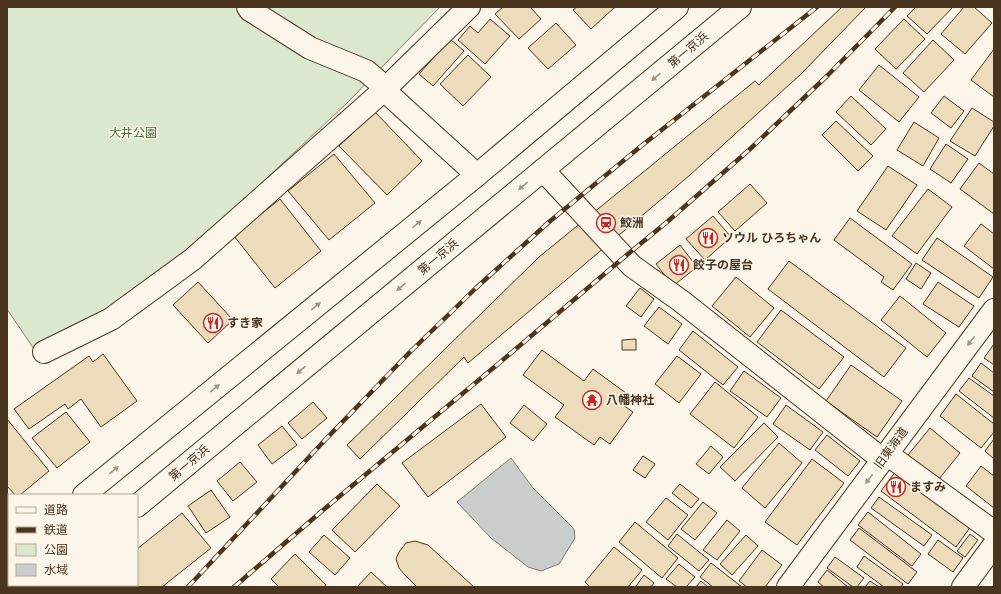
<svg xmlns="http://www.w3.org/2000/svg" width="1001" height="594" font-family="Arial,'Noto Sans JP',sans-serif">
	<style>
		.green { fill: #dce7d0; stroke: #887966 }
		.water { fill: #c9cecd; stroke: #887966 }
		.building { fill: #ecdcbc; stroke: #4a3520 }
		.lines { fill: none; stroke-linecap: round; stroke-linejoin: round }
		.minor-casing { stroke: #4a3520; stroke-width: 24 }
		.highway-casing { stroke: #4a3520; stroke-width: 24 }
		.minor { stroke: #fbf6e9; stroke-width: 22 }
		.highway { stroke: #fbf6e9; stroke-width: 22 }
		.rail-casing { stroke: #4a3520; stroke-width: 4.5 }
		.rail { stroke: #fbf6e9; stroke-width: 3; stroke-dasharray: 9; stroke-linecap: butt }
		.oneway { fill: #a29684 }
		.labels { text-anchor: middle; stroke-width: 3; stroke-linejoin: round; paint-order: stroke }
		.street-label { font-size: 12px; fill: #4a3520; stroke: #fbf6e9 }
		.park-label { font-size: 12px; fill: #436837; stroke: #fbf6e9 }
		.poi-label { font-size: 12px; font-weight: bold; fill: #4a3520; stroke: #fbf6e9; text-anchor: start }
	</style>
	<rect width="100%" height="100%" fill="#fbf6e9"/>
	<path class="green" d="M7 7H440L347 103 187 253 106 311 34 349 7 309Z"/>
	<path class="water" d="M511 458 533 488 574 529 575 538 559 564 541 571 528 567 491 538 457 502Z"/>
	<path class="building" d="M503 7H530L541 19 519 39 495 14Z
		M577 7H615L591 29 573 10Z
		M842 7H866L801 74 690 175 468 363 464 357 360 459 347 445 539 257 755 81 759 85Z
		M916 7H953L927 34 907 16Z
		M964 7H974L992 23 965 54 941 34Z
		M490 19 510 36 485 64 458 40 470 26 478 33Z
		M904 19 925 39 896 69 875 49Z
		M556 23 576 45 548 69 528 48Z
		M450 39 464 51 433 86 419 74Z
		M933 40 954 60 924 92 903 73Z
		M994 49V97L971 80Z
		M468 55 491 77 463 106 440 84Z
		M879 65 919 97 899 122 859 90Z
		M851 96 886 129 871 145 836 112Z
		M944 96 964 111 951 128 931 113Z
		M972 108 994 122V126L975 156 950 141Z
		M375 112 422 161 387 195 339 146Z
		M836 121 873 156 858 171 822 135Z
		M914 122 939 138 923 166 897 150Z
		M946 144 968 159 951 183 930 169Z
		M334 154 375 203 329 240 288 191Z
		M979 163 994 174V214L960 189Z
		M888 166 917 185 886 230 857 211Z
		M750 184 767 203 735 231 718 212Z
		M928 189 952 207 917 254 892 236Z
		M280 199 321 251 275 288 234 236Z
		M713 216 731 237 705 260 686 239Z
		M850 218 912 264 893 290 881 282 884 277 834 240Z
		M981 224 994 234V269L964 246Z
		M937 238 993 277 979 298 922 260Z
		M680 245 697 267 673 286 656 264Z
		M789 261 906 348 884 377 768 289Z
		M916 263 931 273 921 289 906 279Z
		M736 277 774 308 750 337 712 306Z
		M198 282 233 320 208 343 173 305Z
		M938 282 974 306 959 327 923 304Z
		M640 288 654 299 641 317 626 306Z
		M900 296 946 333 927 357 881 320Z
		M659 307 682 324 668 344 644 326Z
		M781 310 844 357 819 389 757 342Z
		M693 331 738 367 723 385 679 350Z
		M636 339V350H622V340Z
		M994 344V365L984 358Z
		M542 350 584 381 593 369 630 396 623 405 633 412 610 444 600 437 594 445 555 417 564 405 523 375Z
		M103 354 137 401 101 427 81 399 68 409 65 404 29 429 14 409 89 356 93 362Z
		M677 356 701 374 679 403 655 384Z
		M981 363 994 373V392L972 376Z
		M851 365 902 401 877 437 826 401Z
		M744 371 781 398 767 417 730 391Z
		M969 378 994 396V418L959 391Z
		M715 382 758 417 734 448 690 414Z
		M956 394 994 424V432L981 448 940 416Z
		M313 402 327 418 302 439 288 423Z
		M481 404 506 437 428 497 402 463Z
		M524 405 547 424 533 441 510 423Z
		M786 405 823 432 810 450 773 424Z
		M66 412 90 442 57 468 32 438Z
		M7 419 49 471 20 495H15L7 486Z
		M764 423 778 437 735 481 720 467Z
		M282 426 297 445 272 464 258 445Z
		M930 428 960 453 939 479 908 455Z
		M827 435 860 461 848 476 815 450Z
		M994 439V459L985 451Z
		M779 443 802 463 765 508 742 488Z
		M711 446 723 457 709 474 696 464Z
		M643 456 655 464 645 478 633 470Z
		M812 459 844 483 797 545 765 522Z
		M240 462 257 482 233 501 217 481Z
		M981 466 994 476V508L966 486Z
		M896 471 971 526 956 547 881 491Z
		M377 484 400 506 355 552 332 530Z
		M680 484 699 499 691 508 672 493Z
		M211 490 230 517 206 533 188 506Z
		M879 497 932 535 924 546 871 508Z
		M666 498 688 515 668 540 646 522Z
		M703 502 717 513 695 540 681 529Z
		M868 512 921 554 912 566 858 525Z
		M182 513 211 548 162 587H105L103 585H137V549Z
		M727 520 740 531 717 560 703 550Z
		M635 522 678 558 662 578 619 542Z
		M859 528 917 572 908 584 850 540Z
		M677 534 709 560 699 571 668 546Z
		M970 534 978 540 965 557 957 551Z
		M324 535 350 558 335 575 309 552Z
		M746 535 758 546 732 575 720 564Z
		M938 540 963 558 953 572 928 554Z
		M415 541 428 545 474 587H417L404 574 399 568 396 559 399 552 406 543Z
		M614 547 642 570 628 587H590L585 582Z
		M762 550 782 565 765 587H747L739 581Z
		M295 554 326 585 324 587H279L271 579Z
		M864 556 903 584 901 587H884L857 567Z
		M835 557 864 578 857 587H853L827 568Z
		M711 563 742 587H713L700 577Z
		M679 564 695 577 686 587H677L666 579Z
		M827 570 848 587H824L818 582Z
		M371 572 387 587H357Z
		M644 575 654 583 651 587H637L636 586Z
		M701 581 708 587H696Z
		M870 581 879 587H865Z"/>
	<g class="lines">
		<g class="minor-casing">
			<path id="minor" d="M248 7 250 10 310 48 366 71 386 88 384 90 477 175
				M386 88 469 7
				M543 170 632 266 681 301 883 460
				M44 352 111 319 193 259 384 90
				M887 454 994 532
				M788 587 994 310
				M963 587 994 545"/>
		</g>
		<g class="highway-casing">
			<path id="highway" d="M84 495 477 175 677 7
				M137 506 740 7
				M7 558 9 556
				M39 587 42 585"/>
		</g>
		<use href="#minor" class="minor"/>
		<use href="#highway" class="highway"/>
		<g class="rail-casing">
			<path id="rail" d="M188 587 325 440 410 352 476 288 549 222 640 147 817 7
				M234 587 322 511 498 364 628 254 667 222 749 150 827 76 895 7"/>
		</g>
		<use href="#rail" class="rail"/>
	</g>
	<defs><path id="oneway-solid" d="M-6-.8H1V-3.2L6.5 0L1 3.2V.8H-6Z"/></defs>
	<g class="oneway">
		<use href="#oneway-solid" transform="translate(656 77) rotate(140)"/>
		<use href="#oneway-solid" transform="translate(523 186) rotate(140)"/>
		<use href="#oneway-solid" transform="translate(417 224) rotate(-39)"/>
		<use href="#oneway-solid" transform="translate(401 287) rotate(140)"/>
		<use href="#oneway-solid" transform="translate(316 306) rotate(-39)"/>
		<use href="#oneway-solid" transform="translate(971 341) rotate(127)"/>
		<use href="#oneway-solid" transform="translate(301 370) rotate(140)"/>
		<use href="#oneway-solid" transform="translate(215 388) rotate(-39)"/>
		<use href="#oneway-solid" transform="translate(114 470) rotate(-39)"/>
		<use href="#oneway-solid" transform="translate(869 479) rotate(127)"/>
	</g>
	<defs>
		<g id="station-ring" transform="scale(1)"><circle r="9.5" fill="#fbf6e9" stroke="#c62828" stroke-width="1.5"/><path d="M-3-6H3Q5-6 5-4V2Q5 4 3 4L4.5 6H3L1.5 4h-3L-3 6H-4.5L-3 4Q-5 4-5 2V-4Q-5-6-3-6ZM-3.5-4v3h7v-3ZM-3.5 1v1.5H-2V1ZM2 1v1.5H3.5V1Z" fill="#c62828"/></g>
		<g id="restaurant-ring" transform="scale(1)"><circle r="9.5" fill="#fbf6e9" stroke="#c62828" stroke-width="1.5"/><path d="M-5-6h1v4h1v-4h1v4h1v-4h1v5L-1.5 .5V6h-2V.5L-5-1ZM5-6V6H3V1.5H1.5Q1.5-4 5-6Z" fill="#c62828"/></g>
		<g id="temple-ring" transform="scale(1)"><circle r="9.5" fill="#fbf6e9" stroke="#c62828" stroke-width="1.5"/><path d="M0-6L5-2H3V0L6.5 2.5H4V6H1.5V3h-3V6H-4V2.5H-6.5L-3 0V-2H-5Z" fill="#c62828"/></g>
	</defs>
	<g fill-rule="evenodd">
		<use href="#station-ring" x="606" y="223"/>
		<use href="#restaurant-ring" x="708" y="238"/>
		<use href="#restaurant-ring" x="679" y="265"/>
		<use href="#restaurant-ring" x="213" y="323"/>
		<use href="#temple-ring" x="592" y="400"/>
		<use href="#restaurant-ring" x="896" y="487"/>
	</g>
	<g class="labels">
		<g class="street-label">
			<text transform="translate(688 50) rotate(-40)" y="4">第一京浜</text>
			<text transform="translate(438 257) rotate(-40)" y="4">第一京浜</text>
			<text transform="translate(891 448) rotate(-54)" y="4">旧東海道</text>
			<text transform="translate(189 463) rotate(-40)" y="4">第一京浜</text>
		</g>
		<g class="park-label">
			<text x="133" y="137">大井公園</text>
		</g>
		<g class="poi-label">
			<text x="620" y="227">鮫洲</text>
			<text x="722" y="242">ソウル ひろちゃん</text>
			<text x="693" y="269">餃子の屋台</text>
			<text x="227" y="327">すき家</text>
			<text x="606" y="404">八幡神社</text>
			<text x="910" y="491">ますみ</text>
		</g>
	</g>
	<rect width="1001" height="594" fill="none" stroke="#4a3520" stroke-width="16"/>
	<rect x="8" y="494" width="130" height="92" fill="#fbf6e9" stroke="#b4a999"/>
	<rect x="16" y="507" width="20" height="6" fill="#fbf6e9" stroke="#b4a999"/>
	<text x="44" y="514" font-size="12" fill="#4a3520">道路</text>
	<rect x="16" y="527" width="20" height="6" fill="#4a3520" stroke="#b4a999"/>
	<text x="44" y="534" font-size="12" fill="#4a3520">鉄道</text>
	<rect x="16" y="544" width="20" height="12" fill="#dce7d0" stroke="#b4a999"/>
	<text x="44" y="554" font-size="12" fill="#4a3520">公園</text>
	<rect x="16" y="564" width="20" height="12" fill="#c9cecd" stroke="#b4a999"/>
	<text x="44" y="574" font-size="12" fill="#4a3520">水域</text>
</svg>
